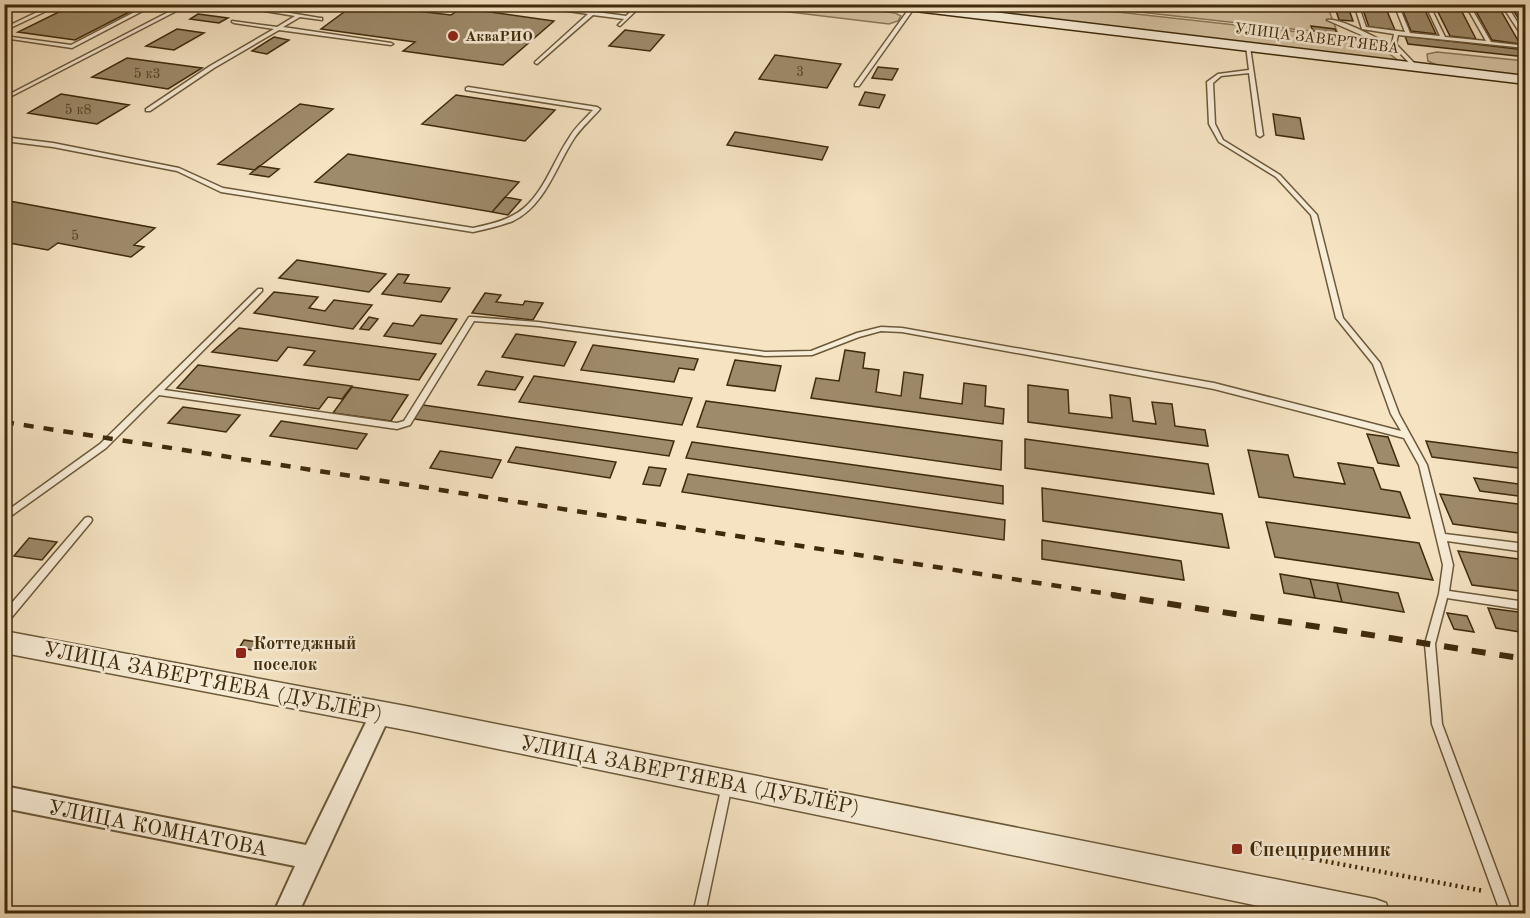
<svg xmlns="http://www.w3.org/2000/svg" width="1530" height="918" font-family="'Old Standard TT',serif">
	<style>
		.green { fill: #d6c4a3; stroke: #8a7858; stroke-width: 1.5 }
		.building { fill: #9e8b6b; stroke: #3f2b0c; stroke-width: 1.5 }
		.lines { fill: none; stroke-linecap: round; stroke-linejoin: round }
		.service-casing { stroke: #6c593a; stroke-width: 3 }
		.minor-casing { stroke: #6c593a; stroke-width: 4 }
		.tertiary-casing { stroke: #6c593a; stroke-width: 3 }
		.secondary-casing { stroke: #3f2b0c; stroke-width: 3 }
		.path { stroke: #3f2b0c; stroke-width: 4.5; stroke-dasharray: 2 4; stroke-linecap: butt }
		.service { fill: #f8edd7; fill-rule: evenodd }
		.minor { fill: #f8edd7; fill-rule: evenodd }
		.tertiary { fill: #f8edd7; fill-rule: evenodd }
		.secondary { fill: #f8edd7; fill-rule: evenodd }
		.rail-far1 { stroke: #3f2b0c; stroke-width: 4.5; stroke-dasharray: 10 10; stroke-linecap: butt }
		.rail { stroke: #3f2b0c; stroke-width: 6; stroke-dasharray: 14 14; stroke-linecap: butt }
		.poi-dot { fill: #8f2418; stroke: #f8edd7; stroke-width: 2 }
		.labels { text-anchor: middle; stroke-width: 5; stroke-linejoin: round; paint-order: stroke }
		.far-number-label { font-size: 14px; fill: #574324 }
		.far-poi-label { font-size: 15px; font-weight: bold; fill: #3f2b0c; stroke: #f8edd7; text-anchor: start }
		.far-street-label { font-size: 15px; fill: #3f2b0c; stroke: #f8edd7 }
		.poi-label { font-size: 18px; font-weight: bold; fill: #3f2b0c; stroke: #f8edd7; text-anchor: start }
		.near-street-label { font-size: 21px; fill: #3f2b0c; stroke: #f8edd7 }
		.near-poi-label { font-size: 21px; font-weight: bold; fill: #3f2b0c; stroke: #f8edd7; text-anchor: start }
	</style>
	<rect width="100%" height="100%" fill="#f5e3c2"/>
	<filter id="stains"><feTurbulence type="fractalNoise" baseFrequency=".00333" numOctaves="4"/><feColorMatrix values="0 0 0 0 .2 0 0 0 0 .09 0 0 0 0 .02 0 0 0 .5 -.17"/></filter>
	<radialGradient id="worn" r=".72"><stop offset=".6" stop-color="#630" stop-opacity="0"/><stop offset="1" stop-color="#630" stop-opacity=".3"/></radialGradient>
	<path class="green" d="M732 5 824 4 895 13 901 16 898 21 889 24Z
		M925 5H1054L1335 36 1373 42 1399 61Z
		M1076 5H1327L1338 34H1337Z
		M1437 52 1525 61V77L1441 67 1428 61 1427 54Z"/>
	<path class="building" d="M75 4H145L75 40 18 32Z
		M355 4 451 15 461 8 554 21 503 65 403 51 415 42 321 29Z
		M1334 4H1347L1353 21 1339 20Z
		M1361 4H1384L1395 30 1369 27Z
		M1400 4H1422L1436 34 1411 31Z
		M1434 4H1458L1476 39 1450 36Z
		M1472 4H1497L1520 44 1492 40Z
		M1509 4H1526V30Z
		M198 14 228 18 219 23 190 19Z
		M1311 26 1335 29 1337 34 1313 31Z
		M177 29 204 33 174 50 146 46Z
		M625 30 664 35 650 51 609 46Z
		M1405 36 1526 50V57L1408 44Z
		M274 37 289 40 267 54 252 51Z
		M775 55 841 64 827 88 759 79Z
		M127 58 202 68 168 89 92 77Z
		M878 67 898 69 892 80 872 78Z
		M865 92 885 95 879 108 859 105Z
		M61 94 129 105 97 124 28 113Z
		M456 95 555 110 525 141 422 124Z
		M300 104 333 109 255 170 218 164Z
		M1273 114 1300 118 1304 139 1276 135Z
		M735 132 828 147 822 160 727 145Z
		M348 154 519 182 492 212 315 182Z
		M259 166 279 169 269 177 250 174Z
		M505 197 521 200 508 215 492 212Z
		M4 200 155 228 134 245 144 247 131 257 58 243 48 250 4 242Z
		M297 260 386 274 369 292 279 278Z
		M398 274 409 275 404 283 450 288 441 302 382 294Z
		M274 292 318 297 309 308 325 311 334 300 372 305 353 329 254 313Z
		M485 293 501 295 496 302 523 305 525 301 543 303 533 320 472 313Z
		M421 315 457 319 441 344 384 336 393 323 413 326Z
		M369 317 378 319 369 330 360 329Z
		M239 328 436 354 419 380 304 365 315 351 288 347 277 361 212 352Z
		M516 334 576 342 564 366 502 357Z
		M593 345 698 359 694 370 679 368 674 382 581 370Z
		M845 350 865 353 863 368 879 370 876 392 901 396 904 372 923 375 920 398 962 404 964 383 986 386 985 406 1004 409 1003 424 811 398 816 378 839 381Z
		M735 360 781 366 775 391 727 385Z
		M198 365 352 386 342 399 328 397 319 409 177 388Z
		M486 371 523 377 515 390 478 385Z
		M534 376 692 398 682 425 519 402Z
		M1028 385 1068 390 1069 413 1112 418 1110 395 1130 398 1133 421 1156 424 1152 402 1172 404 1175 426 1205 430 1208 446 1028 422Z
		M352 387 408 395 391 421 333 413Z
		M706 401 1002 441 1001 470 697 427Z
		M423 405 674 441 669 456 414 419Z
		M183 407 240 415 226 432 168 423Z
		M281 421 367 434 357 449 270 436Z
		M1367 434 1388 437 1399 466 1378 463Z
		M1025 439 1208 464 1214 494 1025 468Z
		M1426 441 1526 454V469L1432 457Z
		M692 442 1003 486V504L686 458Z
		M516 447 616 462 610 478 508 462Z
		M1248 450 1288 455 1294 477 1345 484 1338 463 1373 468 1381 489 1400 492 1410 518 1259 497Z
		M440 451 501 460 492 478 430 468Z
		M649 467 666 469 660 486 643 484Z
		M688 474 1005 520 1004 540 682 492Z
		M1474 478 1526 485V497L1480 491Z
		M1042 488 1222 514 1229 548 1043 521Z
		M1440 494 1526 505V534L1453 524Z
		M1266 522 1419 543 1433 580 1275 557Z
		M29 538 57 542 42 560 14 556Z
		M1042 540 1181 561 1184 580 1042 559Z
		M1458 551 1526 560V592L1472 585Z
		M1280 574 1310 579 1315 598 1284 593Z
		M1310 579 1337 583 1342 602 1315 598Z
		M1337 583 1398 593 1404 612 1342 602Z
		M1488 608 1526 613V633L1496 628Z
		M1447 613 1467 616 1474 632 1454 629Z
		M244 640 257 642 252 650 239 648Z"/>
	<g class="lines">
		<g class="service-casing">
			<path id="service" d="M54 4H61L4 31V28Z
				M150 4H156L72 48 4 38V36L71 45Z
				M184 4H190L4 100V97Z
				M222 4H236L320 18H322V20L300 17 283 27 391 43 393 44 391 45 279 30 214 68 150 111H146V109L210 66 274 29 234 23 232 22V21L277 27 295 16Z
				M522 4H537L626 16 638 4H643L620 26 618 25 624 19 593 15 537 64 535 63V62L588 14Z
				M1354 4H1358L1366 27 1405 32 1394 4H1398L1410 33 1440 36 1425 4H1429L1445 37 1486 41 1465 4H1469L1491 42 1526 46V48L1398 35 1396 44 1418 67 1414 68 1398 51 1327 20C1340 17 1380 40 1394 47L1392 44 1394 34 1362 29Z
				M1501 4H1506L1526 36V42Z
				M911 6 915 7 859 86H855V84Z
				M1246 46 1250 47 1263 135 1260 137 1257 135 1249 73 1221 76 1213 83 1215 124 1223 140 1280 175 1317 215 1343 318 1380 363 1399 414 1427 465 1445 534 1526 544V552L1447 541 1453 565 1449 591 1526 602V610L1447 598 1435 644 1442 724 1513 914H1501L1432 724 1425 644 1439 594 1443 565 1419 465 1404 438 1214 389 902 332 881 331 859 337 812 355 765 356 538 326 474 321 410 425 397 429 159 395 106 448 4 521V513L100 444 258 289H262V291L164 390 397 423 404 421 469 317H472L538 322 765 352 811 351 857 333 881 327 902 328 1214 383 1401 431 1391 414 1373 364 1336 318 1311 215 1276 177 1219 142 1209 124 1207 82 1218 74 1249 70Z
				M468 87 597 107 600 109C592 118 582 127 575 137 556 165 546 205 513 221 500 226 487 229 473 232L221 192 177 171 53 147 4 141V137L53 143 179 168 223 188 473 228C491 224 510 220 524 208 545 190 554 160 569 138 575 127 585 119 593 110L466 90V88Z
				M88 517 91 518 92 520 91 522 7 623 4 624V612L85 518Z
				M727 780 731 781 732 785 705 914H693L722 785 723 781Z"/>
		</g>
		<g class="minor-casing">
			<path id="minor" d="M381 703 388 706 391 713 298 914H273L295 866 4 808V786L306 845 374 706Z"/>
		</g>
		<g class="tertiary-casing">
			<path id="tertiary" d="M4 631 411 707 1375 899 1386 903 1390 914H1298L411 731 4 653Z"/>
		</g>
		<g class="secondary-casing">
			<path id="secondary" d="M884 4H927L1526 76V84L890 8Z"/>
		</g>
		<path class="path" d="M1249 847 1484 891"/>
		<use href="#service" class="service"/>
		<use href="#minor" class="minor"/>
		<use href="#tertiary" class="tertiary"/>
		<use href="#secondary" class="secondary"/>
		<path class="rail-far1" d="M4 422 1122 596"/>
		<path class="rail" d="M1112 595 1526 659"/>
	</g>
	<g class="poi-dot">
		<circle cx="453" cy="36" r="6"/>
		<rect x="235" y="647" width="12" height="12" rx="3"/>
		<rect x="1231" y="843" width="12" height="12" rx="3"/>
	</g>
	<g class="labels">
		<g class="far-number-label">
			<text x="800" y="76">3</text>
			<text x="147" y="78">5 к3</text>
			<text x="78" y="114">5 к8</text>
			<text x="75" y="240">5</text>
		</g>
		<g class="far-poi-label">
			<text x="465" y="41">АкваРИО</text>
		</g>
		<g class="far-street-label">
			<text transform="translate(1317 38) rotate(7)" y="5">УЛИЦА ЗАВЕРТЯЕВА</text>
		</g>
		<g class="poi-label">
			<text x="253" y="649">Коттеджный<tspan x="253" dy="21">поселок</tspan></text>
		</g>
		<g class="near-street-label">
			<text transform="translate(213 681) rotate(11)" y="7">УЛИЦА ЗАВЕРТЯЕВА (ДУБЛЁР)</text>
			<text transform="translate(690 775) rotate(11)" y="7">УЛИЦА ЗАВЕРТЯЕВА (ДУБЛЁР)</text>
			<text transform="translate(158 828) rotate(11)" y="7">УЛИЦА КОМНАТОВА</text>
		</g>
		<g class="near-poi-label">
			<text x="1249" y="856">Спецприемник</text>
		</g>
	</g>
	<rect width="1530" height="918" fill="none" stroke="#f5e3c2" stroke-width="24"/>
	<rect x="6" y="6" width="1518" height="906" fill="none" stroke="#3f2b0c" stroke-width="3"/>
	<rect x="12" y="12" width="1506" height="894" fill="none" stroke="#3f2b0c" stroke-width="1.5"/>
	<rect width="100%" height="100%" filter="url(#stains)"/>
	<rect width="100%" height="100%" fill="url(#worn)"/>
</svg>
